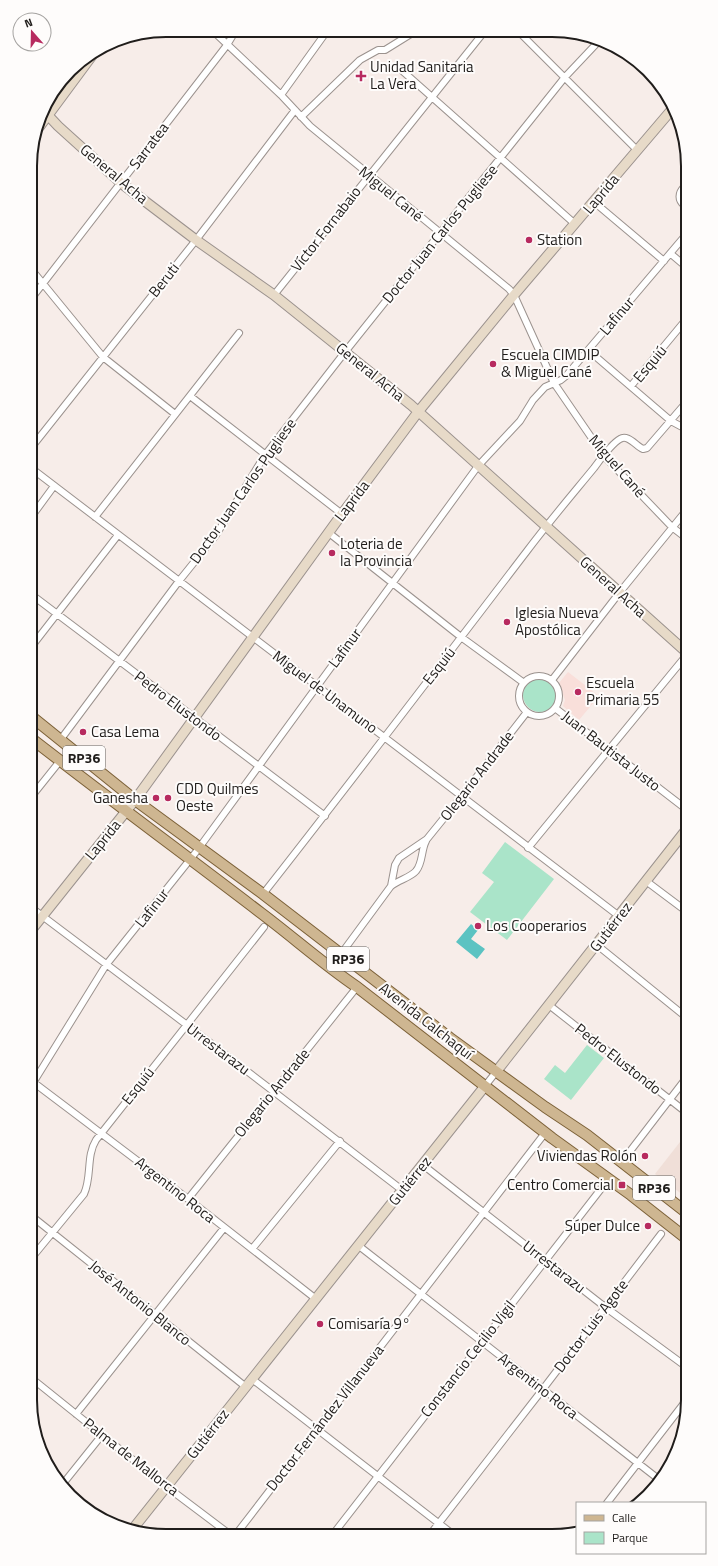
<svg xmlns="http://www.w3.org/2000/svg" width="718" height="1566" font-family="'Titillium Web',sans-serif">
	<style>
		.built { fill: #f0dfd8 }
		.education { fill: #f9dfda }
		.green { fill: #aae4c9 }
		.water { fill: #5bc3c2 }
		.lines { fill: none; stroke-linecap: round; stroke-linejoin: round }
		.street-casing { stroke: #9b928e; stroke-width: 8 }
		.secondary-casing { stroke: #9b928e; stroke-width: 11 }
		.primary-casing { stroke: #7c6138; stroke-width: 12 }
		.street { stroke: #fff; stroke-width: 6 }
		.secondary { stroke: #e7dac8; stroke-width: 9 }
		.primary { stroke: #ceb691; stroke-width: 10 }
		.poi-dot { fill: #b72a5f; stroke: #fefcfb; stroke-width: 1.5 }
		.labels { text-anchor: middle; stroke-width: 4; stroke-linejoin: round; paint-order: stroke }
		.shield { fill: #fefcfb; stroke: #63605e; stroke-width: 1 }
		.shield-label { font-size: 14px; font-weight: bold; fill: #201d1b }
		.poi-label { font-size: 15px; fill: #201d1b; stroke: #fefcfb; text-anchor: start }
		.street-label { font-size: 15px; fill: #201d1b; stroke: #fefcfb }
		.rim { fill: none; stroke: #201d1b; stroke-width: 2 }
	</style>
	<rect width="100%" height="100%" fill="#f7ede9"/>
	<path class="built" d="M687 1133V1198L655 1174Z"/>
	<path class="education" d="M568 672 599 696 579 720 563 706 565 700 559 683Z"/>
	<path class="green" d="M523 695a17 17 0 1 1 34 0a17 17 0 1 1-34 0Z
		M505 842 554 879 507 940 470 912 494 882 482 873Z
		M587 1045 604 1058 571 1100 544 1079 555 1065 565 1073Z"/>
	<path class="water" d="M471 924 478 930 471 939 485 949 477 959 456 942Z"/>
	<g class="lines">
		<g class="street-casing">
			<path id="street" d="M212 30 281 95 310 126 509 289 514 295 554 383 604 456 672 527 685 537
				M519 32 637 150
				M398 67 575 224
				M281 95 327 31
				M301 117 360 60 378 50H385L414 32
				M684 187C678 193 678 200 684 205
				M594 202 664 261
				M671 254 684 265
				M31 269 103 357 175 414
				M274 295 484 32
				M31 299 227 45 236 30
				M588 350 671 421 684 428
				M631 386 684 322
				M190 396 342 514
				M31 448 196 240 295 110
				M31 468 619 916
				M32 516 54 486
				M95 517 239 333
				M329 533 461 637 524 683
				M32 595 325 816
				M32 646 118 535
				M519 696a20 20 0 1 1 40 0a20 20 0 1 1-40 0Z
				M552 680 620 592 685 512
				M555 708 686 809
				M61 739 179 581 216 535 265 455 345 352 565 77 598 42
				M32 796 60 761
				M528 848 685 657
				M646 881 686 911
				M391 886 395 865 399 858 427 839 461 797 527 712
				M263 894C352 781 439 666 527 551 548 523 571 496 594 468 600 460 611 444 620 439 628 434 636 446 643 449L647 448 684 405
				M33 909 187 1025 402 1190
				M597 945 686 1017
				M341 954 391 886C399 880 411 877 416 871 423 863 421 850 426 841
				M549 1005 687 1113
				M33 1082 188 1199 316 1299
				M33 1083 106 965 196 852 478 466 520 421 533 400 545 387 561 380 566 376 684 237
				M485 1086 496 1072
				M621 1163 687 1077
				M423 1165 605 1307 688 1368
				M188 1199 357 987
				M34 1218 246 1387
				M359 1246 661 1481
				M252 1249 340 1141
				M34 1255 84 1194C92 1177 86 1156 96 1140L264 927
				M252 1379 450 1532
				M35 1381 167 1487 228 1533
				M76 1414 224 1228
				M62 1485 102 1435
				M607 1503 688 1398
				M432 1532 543 1389 661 1234
				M237 1533 545 1133
				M334 1533 604 1185"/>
		</g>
		<g class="secondary-casing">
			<path id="secondary" d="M43 110 58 126 121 183 196 240 274 295 411 405 685 651
				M37 130 94 53
				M33 928 135 800 342 514 418 412 514 295 674 107
				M496 1072 686 830
				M132 1530 485 1086"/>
		</g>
		<g class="primary-casing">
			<path id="primary" d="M32 717 135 800 263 894 450 1038 545 1107 587 1135 687 1213
				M32 739C108 798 185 855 261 913 293 937 323 964 357 987L552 1138 631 1195 687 1239"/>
		</g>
		<use href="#street" class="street"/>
		<use href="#secondary" class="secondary"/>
		<use href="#primary" class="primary"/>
	</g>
	<g class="poi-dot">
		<path d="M359 70h4v4h4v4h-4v4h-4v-4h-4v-4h4z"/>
		<circle cx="529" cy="240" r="4"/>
		<circle cx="493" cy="364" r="4"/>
		<circle cx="332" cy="553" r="4"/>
		<circle cx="507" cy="622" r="4"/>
		<circle cx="578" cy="692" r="4"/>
		<circle cx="83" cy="732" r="4"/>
		<circle cx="156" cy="798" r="4"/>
		<circle cx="168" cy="798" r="4"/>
		<circle cx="478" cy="926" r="4"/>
		<circle cx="645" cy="1156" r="4"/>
		<rect x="618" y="1181" width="8" height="8" rx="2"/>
		<circle cx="648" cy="1226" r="4"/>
		<circle cx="320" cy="1324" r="4"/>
	</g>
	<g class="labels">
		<g class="shield">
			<rect x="63" y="746" width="42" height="24" rx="3"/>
			<rect x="327" y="947" width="42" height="24" rx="3"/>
			<rect x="633" y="1176" width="42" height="24" rx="3"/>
		</g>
		<g class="shield-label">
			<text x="84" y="763">RP36</text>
			<text x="348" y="964">RP36</text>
			<text x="654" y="1193">RP36</text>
		</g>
		<g class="poi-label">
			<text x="370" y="72">Unidad Sanitaria<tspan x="370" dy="17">La Vera</tspan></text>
			<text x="537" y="245">Station</text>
			<text x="501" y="360">Escuela CIMDIP<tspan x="501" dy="17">&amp; Miguel Cané</tspan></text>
			<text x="340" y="549">Loteria de<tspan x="340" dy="17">la Provincia</tspan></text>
			<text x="515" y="618">Iglesia Nueva<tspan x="515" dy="17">Apostólica</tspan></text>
			<text x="586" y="688">Escuela<tspan x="586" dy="17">Primaria 55</tspan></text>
			<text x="91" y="737">Casa Lema</text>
			<text x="176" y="794">CDD Quilmes<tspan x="176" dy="17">Oeste</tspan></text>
			<text x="148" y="803" text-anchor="end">Ganesha</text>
			<text x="486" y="931">Los Cooperarios</text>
			<text x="637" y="1161" text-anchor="end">Viviendas Rolón</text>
			<text x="614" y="1190" text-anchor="end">Centro Comercial</text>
			<text x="640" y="1231" text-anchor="end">Súper Dulce</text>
			<text x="328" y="1329">Comisaría 9°</text>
		</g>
		<g class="street-label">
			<text transform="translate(149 146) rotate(-53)" y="5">Sarratea</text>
			<text transform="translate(114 174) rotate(40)" y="5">General Acha</text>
			<text transform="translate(391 194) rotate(39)" y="5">Miguel Cané</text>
			<text transform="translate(601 194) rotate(-50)" y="5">Laprida</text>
			<text transform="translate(326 229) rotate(-52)" y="5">Víctor Fornabaio</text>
			<text transform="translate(440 234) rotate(-51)" y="5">Doctor Juan Carlos Pugliese</text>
			<text transform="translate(164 280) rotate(-52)" y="5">Beruti</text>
			<text transform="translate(617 316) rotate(-50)" y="5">Lafinur</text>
			<text transform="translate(650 364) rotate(-50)" y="5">Esquiú</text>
			<text transform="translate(370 372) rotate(39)" y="5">General Acha</text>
			<text transform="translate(617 466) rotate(49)" y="5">Miguel Cané</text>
			<text transform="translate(243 491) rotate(-55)" y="5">Doctor Juan Carlos Pugliese</text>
			<text transform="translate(352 501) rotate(-53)" y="5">Laprida</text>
			<text transform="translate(613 587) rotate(42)" y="5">General Acha</text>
			<text transform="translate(345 648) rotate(-54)" y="5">Lafinur</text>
			<text transform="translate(439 666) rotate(-52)" y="5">Esquiú</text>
			<text transform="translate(325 692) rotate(37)" y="5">Miguel de Unamuno</text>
			<text transform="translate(178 706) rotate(37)" y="5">Pedro Elustondo</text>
			<text transform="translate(611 751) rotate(38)" y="5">Juan Bautista Justo</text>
			<text transform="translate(477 776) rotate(-52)" y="5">Olegario Andrade</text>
			<text transform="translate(103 840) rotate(-51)" y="5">Laprida</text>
			<text transform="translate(152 908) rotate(-52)" y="5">Lafinur</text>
			<text transform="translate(611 927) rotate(-52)" y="5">Gutiérrez</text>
			<text transform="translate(426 1021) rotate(38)" y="5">Avenida Calchaquí</text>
			<text transform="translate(218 1049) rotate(37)" y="5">Urrestarazu</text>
			<text transform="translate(618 1059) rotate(38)" y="5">Pedro Elustondo</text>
			<text transform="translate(138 1086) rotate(-52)" y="5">Esquiú</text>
			<text transform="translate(272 1093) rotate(-51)" y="5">Olegario Andrade</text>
			<text transform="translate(410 1181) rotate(-51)" y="5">Gutiérrez</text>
			<text transform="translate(175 1190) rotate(38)" y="5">Argentino Roca</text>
			<text transform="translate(554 1267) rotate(38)" y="5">Urrestarazu</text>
			<text transform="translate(140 1303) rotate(39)" y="5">José Antonio Blanco</text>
			<text transform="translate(591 1326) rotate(-53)" y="5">Doctor Luis Agote</text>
			<text transform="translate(468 1359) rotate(-52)" y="5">Constancio Cecilio Vigil</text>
			<text transform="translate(538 1386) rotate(38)" y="5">Argentino Roca</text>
			<text transform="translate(325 1418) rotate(-52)" y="5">Doctor Fernández Villanueva</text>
			<text transform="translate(208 1434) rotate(-52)" y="5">Gutiérrez</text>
			<text transform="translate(131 1457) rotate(38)" y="5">Palma de Mallorca</text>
		</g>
	</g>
	<path d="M0 0H718V1566H0ZM166 37H552A129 129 0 0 1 681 166V1400A129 129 0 0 1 552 1529H166A129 129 0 0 1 37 1400V166A129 129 0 0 1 166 37Z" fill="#fefcfb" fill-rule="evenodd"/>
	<path class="rim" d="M166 37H552A129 129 0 0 1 681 166V1400A129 129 0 0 1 552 1529H166A129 129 0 0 1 37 1400V166A129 129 0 0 1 166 37Z"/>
	<rect x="576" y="1502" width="130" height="52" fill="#fefcfb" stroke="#a5a3a1"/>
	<rect x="584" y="1515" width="20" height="6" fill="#ceb691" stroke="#a5a3a1"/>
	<text x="612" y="1522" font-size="12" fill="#201d1b">Calle</text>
	<rect x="584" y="1532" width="20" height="12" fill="#aae4c9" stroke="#a5a3a1"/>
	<text x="612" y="1542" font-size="12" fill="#201d1b">Parque</text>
	<g transform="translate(32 32) rotate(340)"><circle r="19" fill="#fefcfb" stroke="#a5a3a1"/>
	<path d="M0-3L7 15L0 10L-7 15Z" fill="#b72a5f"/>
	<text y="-6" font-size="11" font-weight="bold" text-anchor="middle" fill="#201d1b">N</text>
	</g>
</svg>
